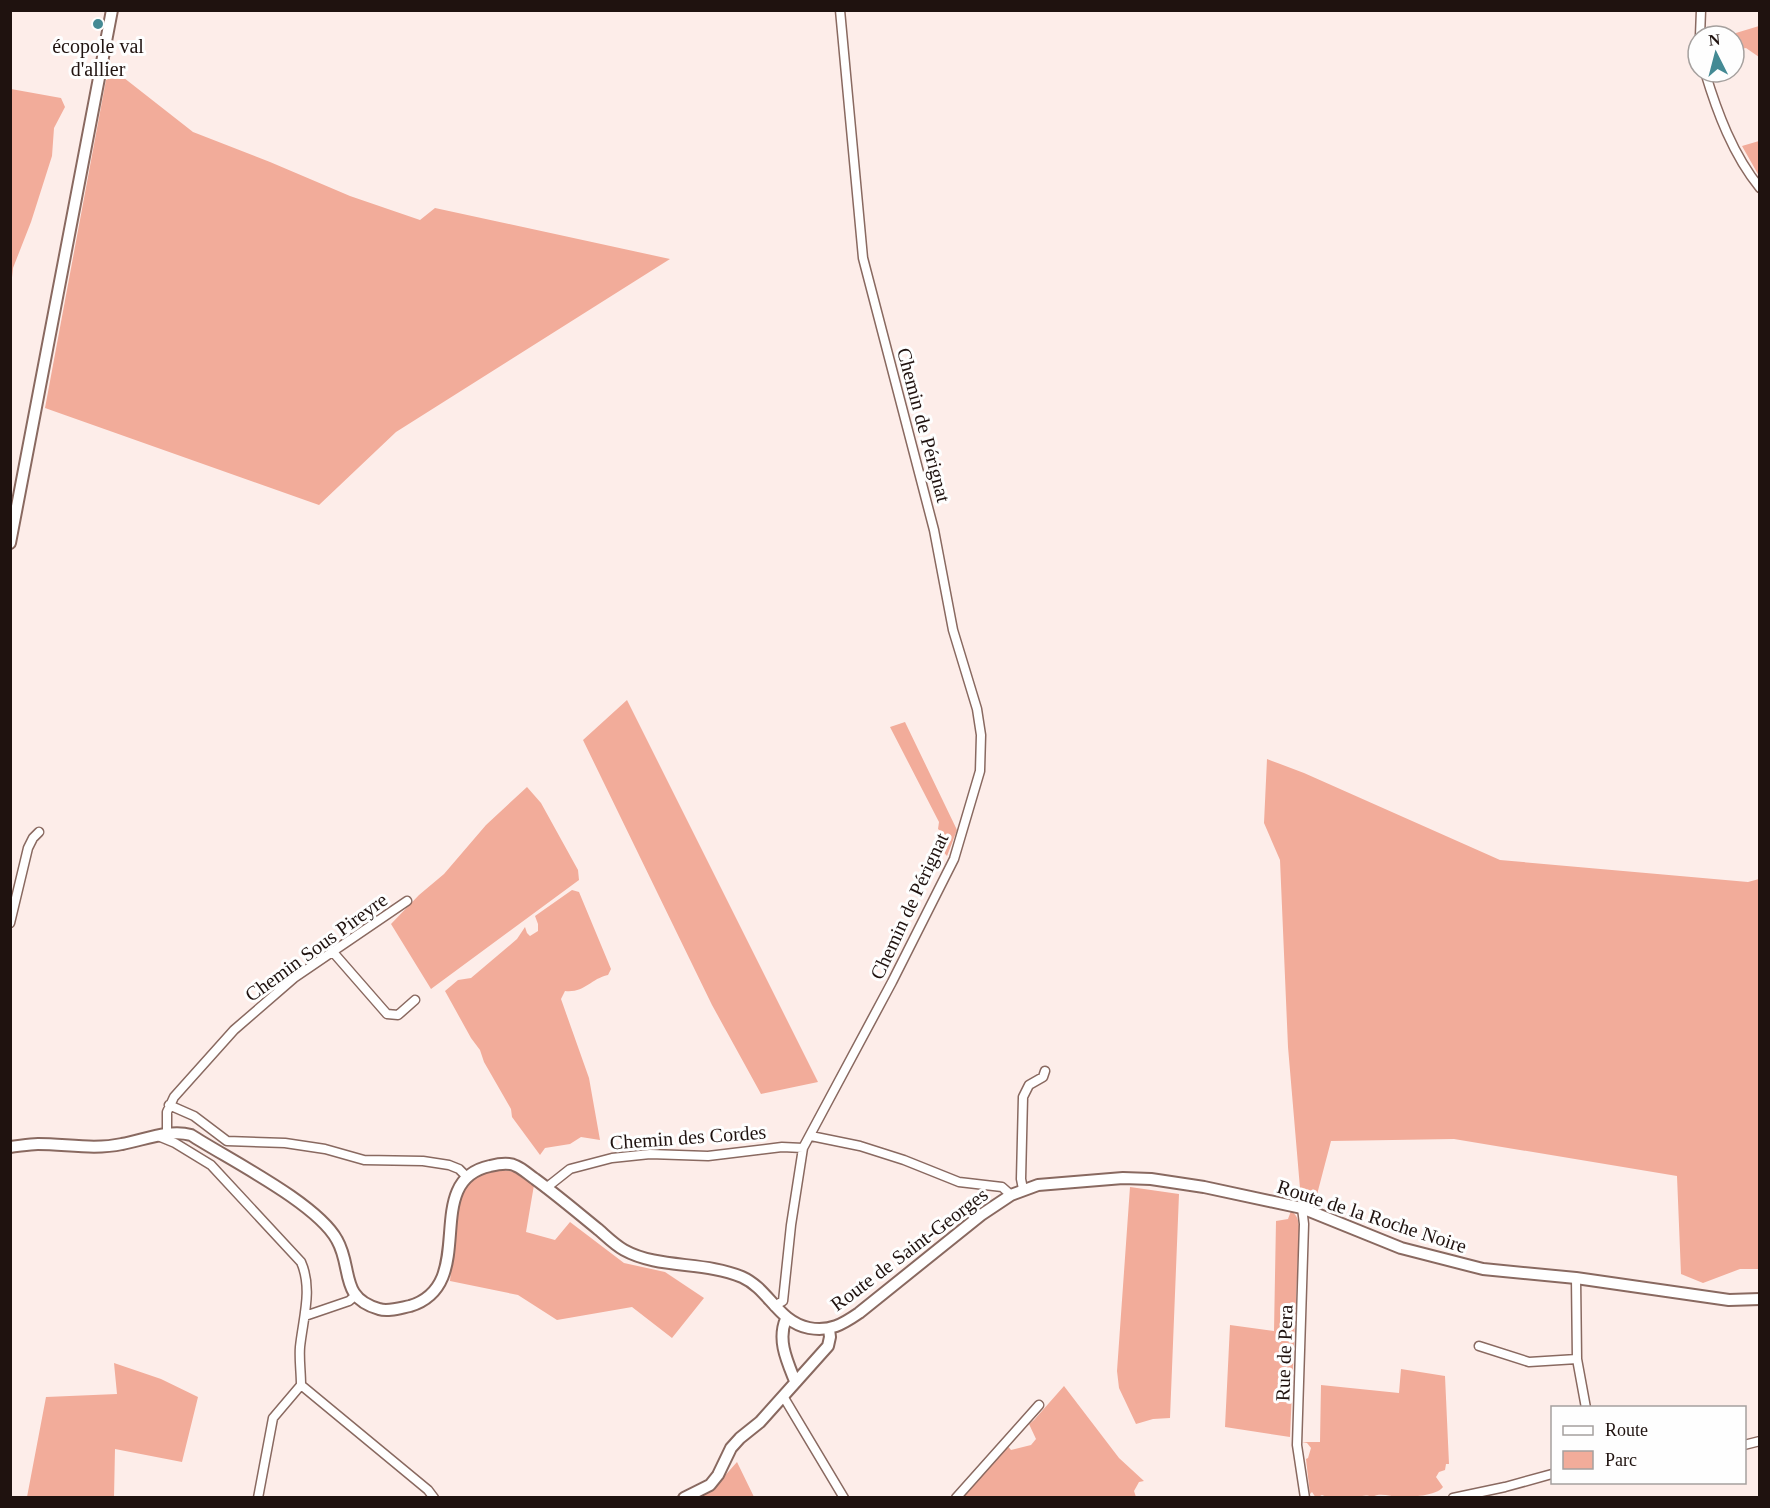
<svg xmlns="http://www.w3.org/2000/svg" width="1770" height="1508" font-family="'Times New Roman',serif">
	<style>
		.green { fill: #f2ac9a }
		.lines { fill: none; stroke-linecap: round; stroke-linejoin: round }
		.minor-casing { stroke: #896960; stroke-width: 11 }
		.tertiary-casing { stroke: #896960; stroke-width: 14 }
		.minor { stroke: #fff; stroke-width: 8 }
		.tertiary { stroke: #fff; stroke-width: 10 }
		.poi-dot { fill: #448a94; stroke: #fefefe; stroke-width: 2 }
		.labels { text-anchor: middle; stroke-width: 6; stroke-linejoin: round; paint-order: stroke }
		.poi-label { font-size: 20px; fill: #1f120f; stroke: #fefefe }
		.street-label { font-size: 20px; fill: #1f120f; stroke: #fefefe }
	</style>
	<rect width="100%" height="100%" fill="#fdede9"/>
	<path class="green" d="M1759 26V57L1746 48 1734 51V36H1726Z
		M119 74 193 132 270 162 350 196 420 220 435 208 670 259 396 432 319 505 45 408 106 80Z
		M11 89 61 98 65 107 54 128 52 156 31 222 13 268 11 287Z
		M1759 141H1760L1759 176 1742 146Z
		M627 700 818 1082 761 1094 712 1005 583 740Z
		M905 722 957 830 947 856 940 848 945 835 938 829 939 822 890 727Z
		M1267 759 1304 773 1500 860 1748 882 1759 879V1269H1740L1703 1283 1681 1274 1677 1176 1454 1139 1331 1141 1314 1206 1301 1200 1288 1047 1280 860 1264 823Z
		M527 787 541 803 578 870 579 880 431 989 391 924 419 895 444 874 486 825Z
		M572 890 579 892 611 969 608 975C590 979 585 993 565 991L561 999 589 1078 600 1140 581 1137 570 1144 545 1148 540 1155 512 1117 511 1109 484 1062 480 1050 471 1038 445 991 458 980 471 978 517 939 525 927 527 933 530 936 538 931V924L535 916Z
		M499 1169 514 1172 534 1185 526 1232 555 1240 570 1222 624 1263 665 1272 704 1298 672 1338 632 1307 557 1320 518 1295 450 1281C452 1260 455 1195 468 1180 475 1173 490 1171 499 1169Z
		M1130 1187 1179 1194 1170 1418 1153 1419 1136 1424 1119 1388 1117 1371Z
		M1291 1211C1299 1216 1299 1224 1299 1232L1290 1437 1225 1427 1230 1325 1274 1331 1276 1221 1288 1219Z
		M114 1363 161 1379 198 1397 182 1462 115 1449 114 1497H27L46 1397 117 1394Z
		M1401 1369 1445 1376 1449 1464H1446L1445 1470 1439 1472 1436 1477 1443 1487C1437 1496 1410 1497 1400 1497 1390 1497 1381 1492 1372 1497 1365 1494 1364 1496 1357 1497 1348 1499 1330 1499 1322 1495L1316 1498 1312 1492 1310 1494 1306 1459 1308 1458 1311 1448 1307 1443 1302 1442H1320L1321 1385 1399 1393Z
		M1064 1386 1119 1458 1144 1481 1139 1482 1134 1491 1136 1497 962 1498 1007 1445 1011 1450 1031 1445 1036 1439 1029 1424 1034 1420Z
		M737 1462 754 1497 699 1498 721 1480Z"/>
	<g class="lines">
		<g class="minor-casing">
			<path id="minor" d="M1700 36 1701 10
				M1705 72C1717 112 1733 155 1760 188
				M10 923 28 848 33 838 39 832
				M332 951 387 1014 398 1015 415 1000
				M169 1105 194 1116 227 1141 285 1143 325 1149 364 1160 423 1161 449 1165 459 1169 466 1176
				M167 1134V1112L174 1097 234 1030 294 978 407 901
				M158 1136 175 1143 211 1165 301 1262C313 1289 303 1318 300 1347 299 1359 301 1372 301 1385
				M811 1136 860 1146 904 1160 959 1182 1002 1187 1011 1195
				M546 1188 570 1169 612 1158 650 1154 708 1156 782 1147 803 1148
				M1023 1189 1021 1179 1023 1097 1029 1085 1043 1077 1045 1071
				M1302 1208 1304 1224 1297 1445 1305 1498
				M1576 1278 1577 1359 1586 1408
				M774 1306 783 1301 791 1225 803 1148 892 982 954 859 980 771 981 735 977 709 953 630 934 530 863 258 840 10
				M305 1316 349 1301 355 1296
				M1479 1346 1529 1362 1577 1359
				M301 1385 428 1490 434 1498
				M783 1396 844 1498
				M1744 1445 1760 1441
				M258 1498 273 1418 301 1385
				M956 1498 1039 1405
				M1453 1498 1505 1487 1552 1474"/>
		</g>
		<g class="tertiary-casing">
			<path id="tertiary" d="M10 543 112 10
				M10 1147C20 1146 29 1144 38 1144 66 1144 94 1150 122 1144 144 1140 169 1129 191 1135 228 1159 317 1203 337 1240 353 1268 339 1298 379 1309 388 1312 400 1308 410 1306 481 1284 419 1181 490 1166 498 1164 509 1162 516 1166 523 1169 529 1175 535 1179 557 1195 578 1213 599 1230 607 1237 615 1245 624 1250 658 1269 704 1261 742 1277 769 1289 778 1322 809 1328 830 1332 843 1324 859 1313L981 1215 1011 1195 1038 1185 1123 1178 1151 1179 1204 1187 1302 1208 1401 1248 1483 1269 1576 1278 1729 1300 1760 1299
				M786 1319C777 1340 787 1361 795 1381
				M684 1498 710 1485 718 1475 731 1448 740 1438 760 1422 828 1346 830 1337 829 1329"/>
		</g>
		<use href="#minor" class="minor"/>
		<use href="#tertiary" class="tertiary"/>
	</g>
	<circle class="poi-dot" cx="98" cy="24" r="6"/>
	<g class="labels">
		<g class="poi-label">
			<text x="98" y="53">écopole val<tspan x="98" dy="23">d'allier</tspan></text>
		</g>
		<g class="street-label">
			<text transform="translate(924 425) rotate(75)" y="7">Chemin de Pérignat</text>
			<text transform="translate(909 906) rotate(-65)" y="7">Chemin de Pérignat</text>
			<text transform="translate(316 947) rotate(-36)" y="7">Chemin Sous Pireyre</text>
			<text transform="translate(688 1137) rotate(-4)" y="7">Chemin des Cordes</text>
			<text transform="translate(1372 1216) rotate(18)" y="7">Route de la Roche Noire</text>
			<text transform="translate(909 1249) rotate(-37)" y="7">Route de Saint-Georges</text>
			<text transform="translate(1284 1353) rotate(-88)" y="7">Rue de Pera</text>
		</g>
	</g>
	<rect width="1770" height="1508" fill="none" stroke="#1f120f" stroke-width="24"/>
	<rect x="1551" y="1406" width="195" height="78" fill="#fefefe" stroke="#a5a09e" stroke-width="1.5"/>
	<rect x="1563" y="1426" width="30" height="9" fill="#ffffff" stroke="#a5a09e" stroke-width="1.5"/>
	<text x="1605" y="1436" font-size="18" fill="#1f120f">Route</text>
	<rect x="1563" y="1451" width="30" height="18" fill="#f2ac9a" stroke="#a5a09e" stroke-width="1.5"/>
	<text x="1605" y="1466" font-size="18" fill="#1f120f">Parc</text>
	<g transform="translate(1716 54) rotate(354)"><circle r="28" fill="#fefefe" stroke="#a5a09e" stroke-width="1.5"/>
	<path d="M0-4.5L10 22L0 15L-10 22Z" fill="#448a94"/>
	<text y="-9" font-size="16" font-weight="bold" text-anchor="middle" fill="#1f120f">N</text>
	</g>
</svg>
